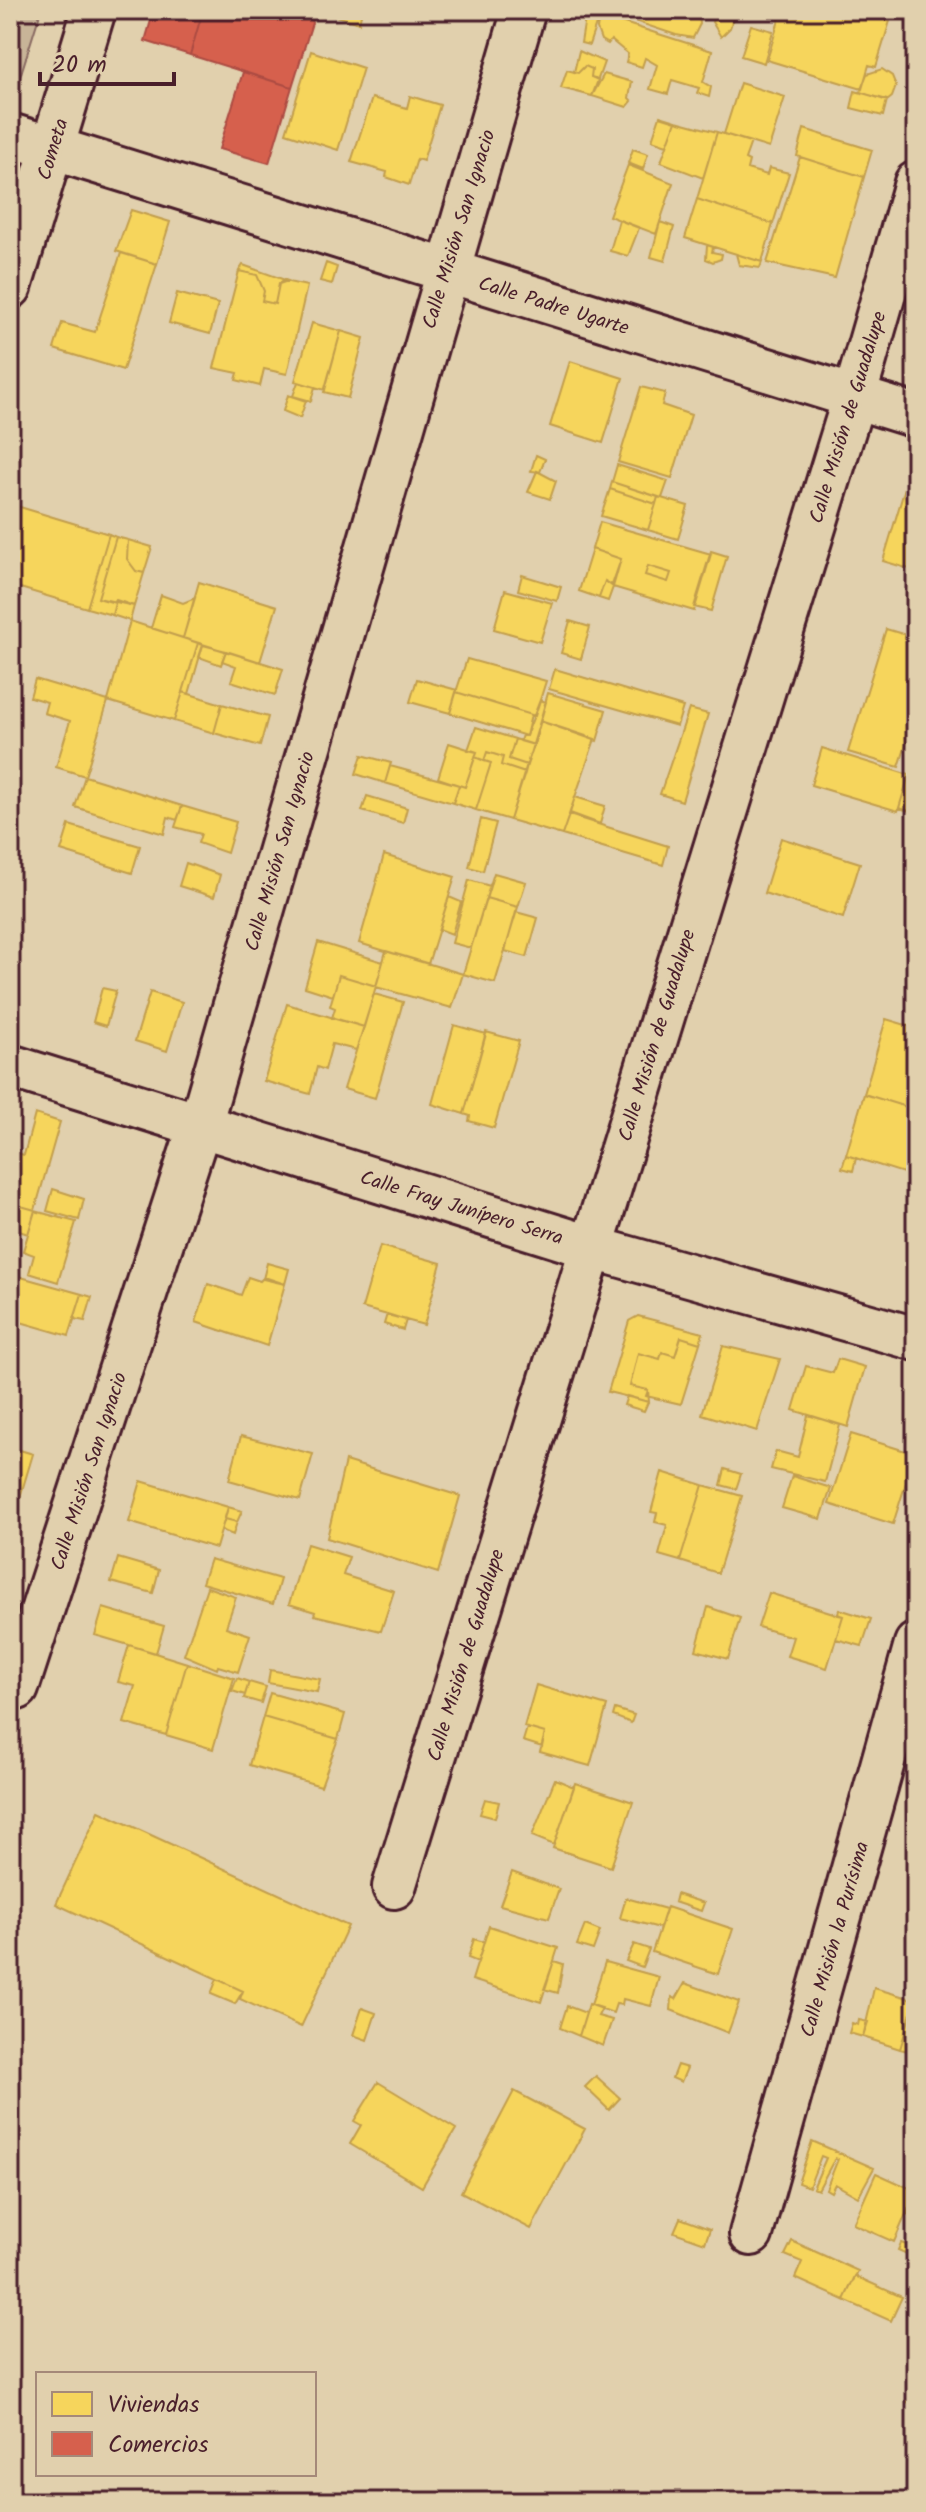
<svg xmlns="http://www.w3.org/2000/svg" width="926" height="2512" font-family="Kalam,sans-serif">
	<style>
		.green { fill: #c8b498; stroke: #896a62; stroke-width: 2 }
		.homes { fill: #f6d55c; stroke: #c29e4d; stroke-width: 2; fill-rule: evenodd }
		.shops { fill: #d6604d; stroke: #ac4c43; stroke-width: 2 }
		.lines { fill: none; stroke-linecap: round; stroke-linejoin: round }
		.minor-casing { stroke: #4a1f2b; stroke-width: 48 }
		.minor { stroke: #e1d0ad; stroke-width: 42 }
		.labels { text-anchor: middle; stroke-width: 8; stroke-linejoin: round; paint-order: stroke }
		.street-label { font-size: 20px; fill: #4a1f2b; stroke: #e1d0ad }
	</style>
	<rect width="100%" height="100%" fill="#e1d0ad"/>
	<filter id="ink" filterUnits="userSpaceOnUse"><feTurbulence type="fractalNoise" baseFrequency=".0125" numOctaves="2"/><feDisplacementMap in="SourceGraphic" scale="16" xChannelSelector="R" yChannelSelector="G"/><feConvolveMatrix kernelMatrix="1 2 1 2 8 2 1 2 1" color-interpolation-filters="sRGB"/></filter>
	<g filter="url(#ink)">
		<path class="green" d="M10 10H41L12 102 10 101Z"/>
		<path class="homes" d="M316 10H362L359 23Z
			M638 10 699 12 700 24 693 38 676 35 634 21Z
			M716 10 734 15 730 28 721 37 712 22Z
			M782 10H853L890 21 876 67 869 65 862 89 767 60Z
			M586 12 599 15 589 45 581 43Z
			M599 15 712 51 703 82 711 87 709 97 697 93 699 88 672 80 668 94 650 89 657 65 645 58 642 67 626 62 628 54 611 40 608 44 601 40 597 29Z
			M751 25 773 31 764 63 741 56Z
			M311 51 363 68 338 150 286 133Z
			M579 51 604 62 598 79 591 77 592 69 585 66 578 73 574 72Z
			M585 66 592 69 591 77 598 80 592 96 561 88 567 70 578 73Z
			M882 69 892 76 896 86 892 97 887 101 860 92 867 74Z
			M604 74 632 82 629 98 632 101 627 107 592 96Z
			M740 83 785 97 769 148 724 134Z
			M855 91 887 100 883 116 851 108Z
			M410 96 440 105 423 161 417 159 409 185 386 177 387 172 351 162 372 98 407 108Z
			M660 116 676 121 667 145 652 140Z
			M676 121 717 132 703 178 661 162Z
			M804 129 872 150 864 177 797 156Z
			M717 132 751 142 745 159 749 161 747 169 767 175 769 168 789 173 773 224 697 199Z
			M633 149 648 154 643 169 628 163Z
			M800 157 864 177 835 278 767 263Z
			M628 165 673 183 656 234 609 216Z
			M697 199 773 224 762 262 685 238Z
			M131 210 170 222 157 264 116 251Z
			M619 220 639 228 628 256 610 251Z
			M660 222 674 227 665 261 651 257Z
			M707 245 713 247 712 252 722 254 721 259 713 262 706 259Z
			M121 253 157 264 123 370 54 349 62 323 95 332Z
			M736 254 762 262 760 268 739 265Z
			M326 263 337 267 332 284 320 281Z
			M243 265 288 281 279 284 275 304 262 301 264 291 257 275 239 271Z
			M239 271 257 275 264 291 262 301 275 304 279 284 284 281 307 286 287 374 264 369 260 386 236 380 238 373 214 368Z
			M177 293 218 304 210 334 169 323Z
			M312 323 341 331 325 390 295 381Z
			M341 331 364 338 348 398 324 392Z
			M570 361 623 378 603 443 550 426Z
			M298 382 315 387 311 401 293 396Z
			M641 387 665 393 662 405 691 415 672 478 618 462Z
			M288 395 306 401 300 418 283 411Z
			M916 451V571L883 561Z
			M536 455 545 459 540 472 531 471Z
			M617 465 668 481 662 498 612 482Z
			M537 471 556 481 550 499 528 492Z
			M612 482 658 497 656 504 610 489Z
			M610 489 656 504 648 530 601 516Z
			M658 497 688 506 678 539 648 530Z
			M10 504 109 534 87 608 10 585Z
			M600 522 711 554 694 611 613 587 621 559 592 549ZM648 566 671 573 668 582 645 575Z
			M109 534 116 537 98 598 115 603 112 615 87 608Z
			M116 537 128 540 127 559 136 571 144 573 134 606 98 598Z
			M128 540 152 547 144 573 136 571 127 559Z
			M592 549 621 559 612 585 605 581 599 598 579 591Z
			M711 551 727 556 711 611 694 607Z
			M648 566 671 573 668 582 645 575Z
			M522 575 561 587 557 601 518 590Z
			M605 581 613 587 608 601 599 598Z
			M199 582 277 606 260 662 183 638Z
			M505 590 552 603 540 642 494 629Z
			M161 595 183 603 195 598 183 638 151 628Z
			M116 600 134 606 130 621 112 615Z
			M130 621 198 643 174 721 108 701Z
			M570 621 590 627 581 659 561 653Z
			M886 629 916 638V713L899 767 848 752Z
			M198 643 203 645 189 694 183 692Z
			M203 645 226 651 221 665 199 657Z
			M226 651 283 669 275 695 231 681 236 666 222 661Z
			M467 659 546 681 535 716 456 692Z
			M555 669 683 707 677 726 549 689Z
			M35 679 108 701 85 776 56 767 70 721 44 713 47 702 30 697Z
			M417 679 457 690 450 713 410 702Z
			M183 692 222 704 214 733 174 721Z
			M456 692 531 715 526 736 450 713Z
			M548 693 606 710 597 741 540 721Z
			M540 700 546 702 534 745 520 741 522 735 526 736Z
			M222 704 268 717 260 746 214 733Z
			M689 709 708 714 682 801 660 794Z
			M540 721 595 739 562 835 510 820Z
			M476 727 515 739 509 759 527 765 525 773 501 765 503 757 487 752 484 761 475 757 477 752 468 750Z
			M515 739 534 745 527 765 509 759Z
			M449 743 477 752 465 787 438 778Z
			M822 748 909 775 898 811 811 785Z
			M487 752 503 757 501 765 525 773 510 820 476 810 491 763 484 761Z
			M362 755 391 763 385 783 356 774Z
			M475 757 491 763 476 810 453 803 459 785 465 787Z
			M390 766 459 785 453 803 385 783Z
			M909 775 916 777V813L899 808Z
			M85 776 182 806 177 820 168 817 164 834 75 807Z
			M367 796 407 808 403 823 362 811Z
			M575 797 605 806 600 824 570 813Z
			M10 804 18 806 10 835Z
			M182 806 236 822 227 853 198 843 201 834 175 827Z
			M569 815 668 846 663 865 562 835Z
			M481 819 496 823 483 871 469 867Z
			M69 825 140 846 132 873 61 851Z
			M781 838 860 863 843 918 764 893Z
			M384 855 455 877 428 964 359 943Z
			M186 863 220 875 214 897 179 886Z
			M494 873 526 882 518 907 486 898Z
			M469 880 490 886 471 948 452 943Z
			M449 897 461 902 452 934 439 929Z
			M486 898 518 907 495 983 463 974Z
			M516 912 538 918 527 957 505 951Z
			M318 942 383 962 376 986 339 975 333 996 305 987Z
			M386 951 463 974 452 1008 376 987Z
			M339 975 376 986 364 1027 332 1018 335 1008 330 1006Z
			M102 988 116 991 106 1026 93 1022Z
			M150 992 182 1002 167 1051 135 1041Z
			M374 994 403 1002 375 1098 344 1089Z
			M287 1004 364 1027 356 1050 332 1044 325 1070 317 1067 310 1094 264 1081Z
			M886 1019 916 1028V1110L864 1094Z
			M454 1025 486 1034 464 1114 432 1104Z
			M486 1032 519 1041 494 1128 469 1121 470 1116 464 1114Z
			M864 1094 916 1110V1177L846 1155Z
			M35 1114 60 1122 35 1210 10 1203V1151L24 1155Z
			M846 1155 856 1158 853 1171 842 1168Z
			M53 1189 84 1199 79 1220 47 1211Z
			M10 1203 35 1210 28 1234 10 1228Z
			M35 1211 76 1222 58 1282 29 1273 34 1255 23 1251Z
			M380 1246 441 1263 424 1325 362 1308Z
			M267 1263 289 1269 285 1284 263 1279Z
			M10 1274 82 1294 69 1336 10 1319Z
			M248 1277 260 1281 264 1277 285 1284 267 1346 196 1322 208 1284 241 1295Z
			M82 1294 92 1297 85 1321 74 1319Z
			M387 1314 406 1320 403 1330 384 1324Z
			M638 1316 703 1333 700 1343 681 1337 675 1356 662 1352 660 1359 638 1353 630 1386 648 1390 649 1402 608 1392 629 1321Z
			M681 1337 700 1343 681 1404 646 1396 648 1390 630 1386 638 1353 660 1359 662 1352 675 1356Z
			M723 1346 780 1359 757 1431 702 1414Z
			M838 1359 865 1367 848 1427 793 1410 806 1366 833 1373Z
			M627 1396 648 1402 644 1411 624 1405Z
			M808 1415 840 1425 825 1482 771 1469 776 1451 798 1457Z
			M851 1434 915 1454 893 1524 829 1504Z
			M241 1436 313 1454 300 1500 229 1480Z
			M10 1447 33 1454 18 1504 10 1502Z
			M345 1461 460 1496 438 1573 327 1538Z
			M725 1469 741 1474 736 1489 721 1485Z
			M662 1472 703 1485 680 1561 659 1555 667 1525 655 1522 657 1513 651 1512Z
			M792 1476 831 1488 821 1519 782 1508Z
			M141 1481 228 1507 216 1548 129 1522Z
			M703 1485 742 1496 718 1573 680 1561Z
			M228 1507 242 1511 237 1522 225 1519Z
			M225 1519 237 1522 233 1535 221 1530Z
			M307 1544 349 1557 343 1575 394 1591 381 1631 314 1615 315 1612 289 1604Z
			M118 1558 159 1570 153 1593 111 1582Z
			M210 1559 280 1579 273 1604 202 1583Z
			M207 1587 236 1597 226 1627 250 1635 238 1672 218 1666 217 1669 184 1655Z
			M769 1593 843 1616 827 1668 787 1656 793 1637 758 1627Z
			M708 1607 740 1618 728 1659 696 1650Z
			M103 1608 164 1626 156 1653 95 1635Z
			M839 1609 871 1619 862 1646 836 1639 843 1616 838 1615Z
			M129 1645 187 1663 166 1735 124 1723 135 1686 118 1682Z
			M187 1663 234 1678 213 1749 166 1735Z
			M270 1670 320 1679 317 1692 268 1683Z
			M237 1678 249 1682 245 1695 232 1691Z
			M249 1682 266 1687 261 1703 244 1698Z
			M536 1685 607 1706 590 1766 540 1752 545 1733 524 1727Z
			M270 1693 345 1714 338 1739 263 1717Z
			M615 1709 634 1715 631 1723 613 1716Z
			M263 1717 338 1739 321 1786 249 1765Z
			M527 1728 545 1733 542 1747 523 1741Z
			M555 1779 574 1787 554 1845 532 1836Z
			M575 1783 633 1802 611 1867 553 1848Z
			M485 1799 499 1802 495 1818 480 1814Z
			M99 1811 348 1926 301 2027 240 1999 243 1991 56 1904Z
			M512 1872 559 1889 549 1918 500 1905Z
			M676 1894 704 1903 701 1911 674 1902Z
			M626 1898 666 1909 660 1928 620 1918Z
			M667 1907 733 1929 718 1974 652 1952Z
			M585 1925 600 1931 593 1950 577 1945Z
			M489 1926 558 1948 541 2002 472 1980Z
			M916 1938V1966L908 1963Z
			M474 1939 484 1942 478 1962 468 1958Z
			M634 1944 649 1949 642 1967 626 1961Z
			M554 1961 563 1964 558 1993 544 1989Z
			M605 1962 659 1977 651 2006 623 1999 622 2005 616 2004 613 2013 591 2005Z
			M217 1979 243 1991 235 2004 211 1994Z
			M685 1983 739 2002 728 2033 671 2010 672 1997 676 1999Z
			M874 1988 915 2000 900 2049 863 2037Z
			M589 2004 602 2008 598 2016 612 2020 603 2046 579 2036Z
			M567 2006 586 2013 579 2036 560 2028Z
			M362 2008 376 2013 367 2040 353 2035Z
			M910 2016 916 2018V2053L900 2049Z
			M859 2020 868 2022 863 2037 849 2033 852 2023 858 2025Z
			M677 2065 687 2068 681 2082 672 2078Z
			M596 2076 620 2098 609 2110 585 2087Z
			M378 2082 456 2129 422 2187 350 2144 361 2125 354 2121Z
			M514 2091 585 2129 531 2229 461 2192Z
			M812 2141 874 2168 858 2197 835 2184 831 2192 826 2189 838 2159 835 2158 818 2190 813 2188 826 2158 821 2156 809 2187 798 2183Z
			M876 2173 916 2191 894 2242 853 2224Z
			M916 2194V2218L907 2214Z
			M680 2218 710 2229 705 2243 674 2232Z
			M792 2241 858 2271 844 2300 795 2278 802 2262 785 2255Z
			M901 2243 916 2248V2258L898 2250Z
			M855 2276 902 2297 891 2321 844 2300Z
			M916 2370V2406L907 2402Z"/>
		<path class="shops" d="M154 10H203L190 55 145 41Z
			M203 10H316L292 87 190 55Z
			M243 72 292 87 269 163 219 149Z"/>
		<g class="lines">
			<g class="minor-casing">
				<path id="minor" d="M10 135 916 416
					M10 287 94 10
					M10 1066 590 1247 916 1339
					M17 1688 200 1125 524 10
					M394 1887 854 398 916 183
					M751 2234 916 1644"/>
			</g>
			<use href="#minor" class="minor"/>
		</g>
	</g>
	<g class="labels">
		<g class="street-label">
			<text transform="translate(52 149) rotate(-73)" y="7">Cometa</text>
			<text transform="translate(458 229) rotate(-73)" y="7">Calle Misión San Ignacio</text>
			<text transform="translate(554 305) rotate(17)" y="7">Calle Padre Ugarte</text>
			<text transform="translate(847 417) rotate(-73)" y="7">Calle Misión de Guadalupe</text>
			<text transform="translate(279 851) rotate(-74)" y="7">Calle Misión San Ignacio</text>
			<text transform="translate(656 1035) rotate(-73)" y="7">Calle Misión de Guadalupe</text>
			<text transform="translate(462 1207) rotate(17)" y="7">Calle Fray Junípero Serra</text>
			<text transform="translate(88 1471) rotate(-72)" y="7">Calle Misión San Ignacio</text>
			<text transform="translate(465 1655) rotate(-73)" y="7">Calle Misión de Guadalupe</text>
			<text transform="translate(834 1939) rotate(-74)" y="7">Calle Misión la Purísima</text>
		</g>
	</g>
	<rect width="926" height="2512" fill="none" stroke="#e1d0ad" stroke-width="40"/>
	<rect x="20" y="20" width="886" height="2472" fill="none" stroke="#4a1f2b" stroke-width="3" filter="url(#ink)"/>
	<rect x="36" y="2372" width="280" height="104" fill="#e1d0ad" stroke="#a58979" stroke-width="2"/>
	<rect x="52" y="2392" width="40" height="24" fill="#f6d55c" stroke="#a58979" stroke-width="2"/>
	<text x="108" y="2412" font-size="24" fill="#4a1f2b">Viviendas</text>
	<rect x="52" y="2432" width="40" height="24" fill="#d6604d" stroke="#a58979" stroke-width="2"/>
	<text x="108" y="2452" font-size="24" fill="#4a1f2b">Comercios</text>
	<path d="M40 72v12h134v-12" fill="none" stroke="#4a1f2b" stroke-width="4"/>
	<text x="52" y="72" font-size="24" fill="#4a1f2b" stroke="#e1d0ad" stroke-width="6" paint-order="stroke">20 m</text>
</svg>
